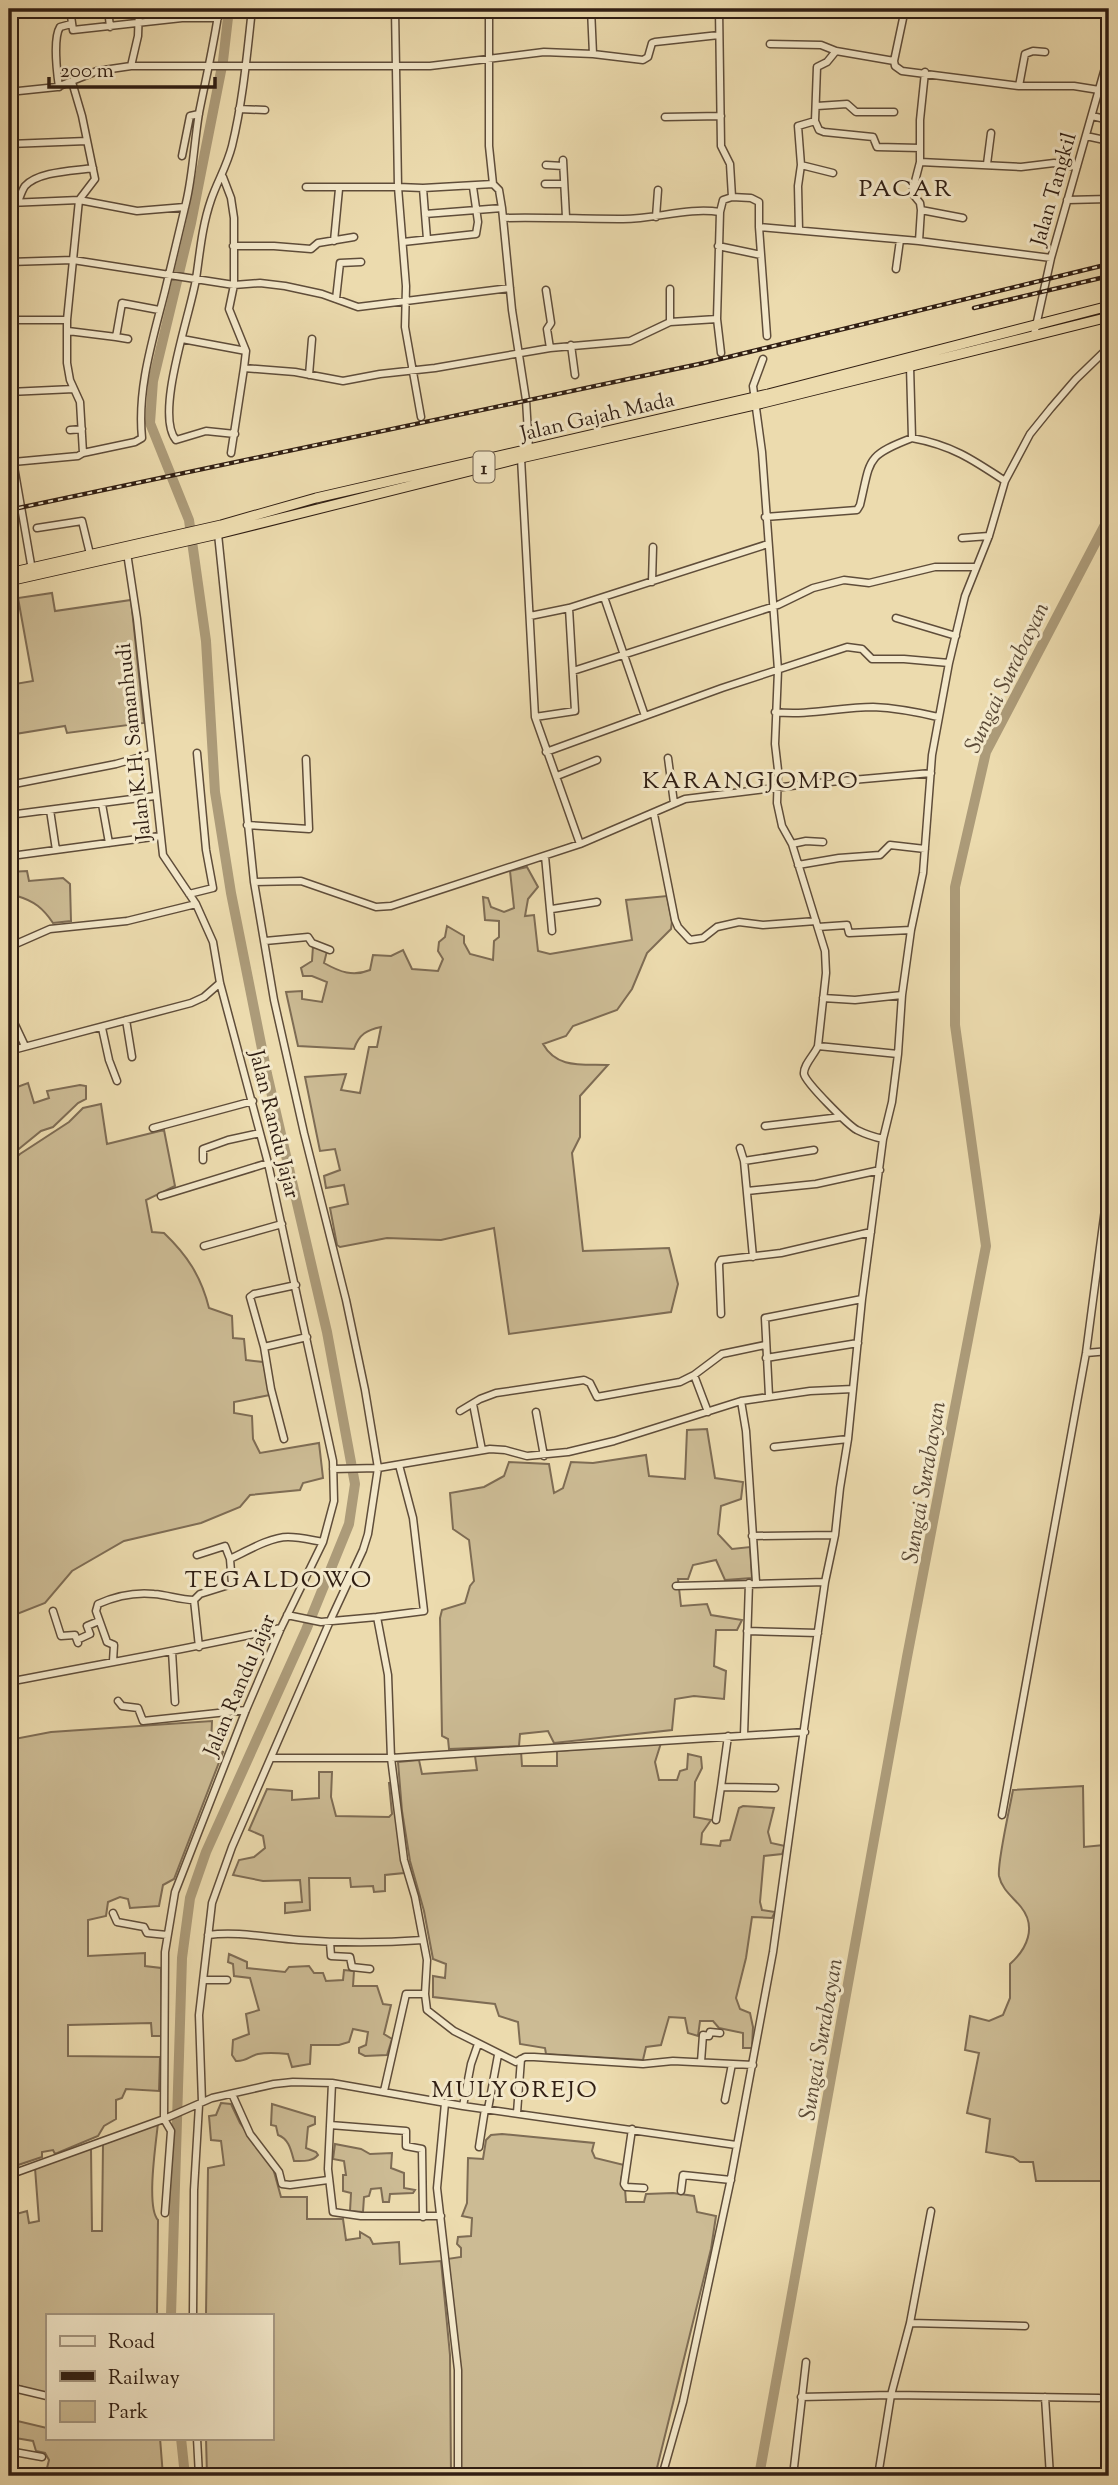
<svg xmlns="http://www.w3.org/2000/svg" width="1118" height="2485" font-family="'Sorts Mill Goudy',serif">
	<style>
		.green { fill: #ccbb94; stroke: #7e6c54; stroke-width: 2 }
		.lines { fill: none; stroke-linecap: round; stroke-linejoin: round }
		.river { stroke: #ac9b79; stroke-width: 10 }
		.minor-casing { stroke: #5f4d3a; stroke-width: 9 }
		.highway-casing { stroke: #301e13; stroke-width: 11 }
		.minor { stroke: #f3e8ca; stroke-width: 6 }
		.highway { stroke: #ecdbae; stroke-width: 9 }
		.rail-casing { stroke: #301e13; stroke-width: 4.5 }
		.rail { stroke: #f3e8ca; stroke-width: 2; stroke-dasharray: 5; stroke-linecap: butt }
		.labels { text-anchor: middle; stroke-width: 6; stroke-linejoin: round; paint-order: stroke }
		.shield { fill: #f3e8ca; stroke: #6a5b4a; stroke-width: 2 }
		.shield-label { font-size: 19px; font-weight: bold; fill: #301e13 }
		.street-label { font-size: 21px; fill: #301e13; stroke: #f3e8ca }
		.water-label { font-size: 23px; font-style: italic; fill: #5b4a37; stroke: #f3e8ca }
		.quarter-label { font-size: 24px; letter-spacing: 2px; fill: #301e13; stroke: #f3e8ca }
	</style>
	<rect width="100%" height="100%" fill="#ecdbae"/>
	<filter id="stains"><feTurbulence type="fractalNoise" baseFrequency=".00286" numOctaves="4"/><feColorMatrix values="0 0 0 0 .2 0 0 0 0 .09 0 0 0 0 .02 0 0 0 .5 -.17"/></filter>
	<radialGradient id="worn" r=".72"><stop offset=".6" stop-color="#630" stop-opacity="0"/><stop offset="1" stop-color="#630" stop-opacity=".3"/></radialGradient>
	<path class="green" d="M52 593 55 611 131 600 144 723 67 733 65 726 9 735V685L33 681 18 598Z
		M527 867 538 887 528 899 525 916 534 915 538 951 550 954 632 940 626 900 667 896 672 921 671 929 647 953 632 989 617 1010 573 1026 566 1036 543 1044C557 1069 582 1064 608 1065L580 1096V1137L572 1153 583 1251 669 1248 678 1284 671 1312 509 1334 494 1228 441 1240 387 1238 340 1247 337 1245 330 1208 348 1204 344 1185 326 1188 324 1176 340 1170 335 1149 320 1151 305 1077 346 1074 341 1090 360 1093 369 1047H377L381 1027C367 1030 359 1034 354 1049L298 1046 286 992 302 991V999L322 1002 327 982 312 976H303L301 968 312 961 313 946 327 951 324 963C340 972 353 977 370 970L373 955 391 956 403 950 412 969 438 971 443 959 438 951 439 942 445 937 447 926 464 936V943L470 954 493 960 494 941 499 937V921L485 920 483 897 488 898 491 907 504 912 514 908 510 871Z
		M27 871 29 881 63 878 70 884 71 921 53 923C43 908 34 901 17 896L9 900V872Z
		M28 1083 34 1103 49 1098 47 1091 80 1085 86 1086V1099L78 1103 53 1127 41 1131 9 1157V1090Z
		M101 1104 107 1144 164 1130 175 1186 146 1200 152 1232 164 1233C187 1255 201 1276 209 1308L232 1316 233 1338 244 1339 246 1360 263 1362 270 1395 234 1402V1413L252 1416 253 1439 260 1453 319 1443 323 1478 303 1483 300 1490 250 1495 240 1507 201 1523 124 1541 72 1571 45 1603 17 1614 9 1613V1164L20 1154 69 1122 83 1108Z
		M707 1429 715 1478 743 1482 741 1499 721 1506 718 1534 732 1549 750 1547 752 1578 725 1580 716 1560 693 1565 688 1579H678L681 1606 707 1604 711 1615 742 1620 737 1630H716L714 1666 726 1671 724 1699 694 1696 675 1699 672 1730 554 1743 548 1731 520 1734 519 1746 449 1749 448 1739 442 1736 440 1618 442 1610 465 1603 470 1586 474 1581 469 1540 453 1529 450 1493 484 1487 504 1476 509 1462 549 1464 554 1493 563 1488 571 1462 593 1463 646 1455 649 1476 685 1479 687 1430Z
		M212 1721 211 1746 223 1752 174 1879 163 1885 159 1906 130 1908 128 1899 120 1897 108 1902 106 1916 88 1920V1956L145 1953V1966L161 1968 162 2036H152L151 2023 68 2025V2056L160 2057 159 2091 126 2089 122 2098 116 2100V2119L104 2126 98 2136 55 2154 53 2150 42 2152V2157L9 2168V1740L51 1732Z
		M661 1743 655 1762 659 1780H677L680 1771 687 1769 688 1754 701 1757 702 1768 695 1782 694 1817 711 1820 702 1833 701 1844 720 1846 721 1841 730 1840 739 1808 743 1806 774 1808 768 1832 771 1843 785 1846 782 1854 764 1856 760 1902 762 1910 775 1912 772 1918 752 1917 746 1958 736 1998 740 2009 750 2013 753 2027 752 2048H743V2033L719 2028 713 2021H700L698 2036 688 2033 685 2018 669 2017 661 2045 646 2047 643 2060 546 2054 545 2048 520 2044 518 2022 499 2016 495 2004 433 1997V1976L445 1978 446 1964 433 1959 424 1911 410 1861 402 1811 398 1762 419 1760 422 1774 477 1770 475 1756 521 1751 522 1766H557V1751Z
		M319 1772H332L331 1797 336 1816 389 1817 392 1814 389 1783H393L404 1873 385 1875V1891L374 1892 373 1886 351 1887 350 1878H309L310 1910 285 1913V1903L302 1902 300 1880 263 1881 233 1875 239 1860 254 1857 265 1848 263 1836 249 1830 267 1789 292 1791V1800L319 1798Z
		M1083 1786 1084 1847 1104 1845 1109 1830V2181H1036L1033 2162H1020L1013 2157 986 2152 990 2119 967 2113 979 2053 965 2050 970 2016 989 2021 1003 2015 1010 1998V1964C1027 1949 1037 1927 1021 1907 1013 1897 1002 1890 999 1876 997 1863 1010 1807 1013 1790Z
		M229 1954 247 1962V1968L285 1972 289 1967 309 1966 314 1973H323L326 1981 343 1980 344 1970 354 1971 353 1986H377L383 2004 391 2005 384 2034 392 2039 387 2055 365 2056 359 2053V2048L366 2045 368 2032 353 2029 349 2042 339 2045H311L310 2064 292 2067 288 2054C279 2053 268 2052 258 2054 250 2056 245 2062 236 2061L232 2055 233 2040 249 2034 246 2014 259 2010 250 1978 234 1976 233 1964 228 1962Z
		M221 2103 231 2104 240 2123 273 2168 281 2197H307V2219H343L346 2240 360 2238V2232L370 2238 373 2244 399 2242 400 2264 441 2261 450 2355 451 2476H207L206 2438H271V2315H206L208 2168 224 2165 221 2141 211 2140 209 2116 216 2115Z
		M272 2104 315 2117V2124L308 2127 306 2148 316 2152 318 2155C312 2162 303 2161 294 2161 291 2150 289 2139 278 2135L276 2126 271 2125Z
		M158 2123C156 2143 146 2207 158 2220L157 2315H47V2394L9 2383V2216L27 2211 29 2223 39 2221 35 2168 91 2148 92 2231H102L103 2144Z
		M502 2134 594 2143 592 2151 595 2158 624 2165 621 2180 622 2187 625 2189 626 2202H644L646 2194 673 2193 694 2196 697 2212 716 2216 711 2249 655 2476H459L460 2369 447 2259 461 2257V2248L457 2244 458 2237 471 2236 472 2218 462 2216 467 2203 468 2158 483 2159 486 2140 491 2135Z
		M335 2144 361 2149 370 2154 392 2153 391 2168 404 2173V2188L415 2190 413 2193 390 2194 389 2202H383L381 2188 371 2189 369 2196 364 2197 363 2212 350 2211 351 2193 343 2191V2175H346L344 2161 333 2159Z
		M9 2419 47 2428V2438H160L163 2476H45L49 2460 45 2453 36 2451 33 2441 9 2437Z"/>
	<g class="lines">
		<path class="river" d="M171 2315 182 1958 190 1898 206 1852 306 1630 349 1524 355 1484 327 1332 267 1074 231 893 215 792 206 641 189 520 150 423 153 381 191 223 223 61 229 9
			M181 2438 185 2476
			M759 2476 907 1657 986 1246 955 1025V887L986 752 1109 517"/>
		<g class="minor-casing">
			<path id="minor" d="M70 9 73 30 182 18H218
				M108 9 110 27
				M489 9V146L493 184 499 190 502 208 512 310 526 400 529 449
				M591 9 593 54
				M719 9 721 146 730 164 732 197 751 198 759 202V227L919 241 1051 258
				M905 9 894 61 895 66 902 71 1019 86H1074L1099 90
				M770 44 821 45 836 51
				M131 66 138 36 139 9
				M72 82 82 116 95 179 79 200 137 211 185 207
				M1019 86 1025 54 1033 51 1045 52
				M59 87C57 73 53 38 60 27L71 24
				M9 92 57 87 97 71 131 66H430L544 52 593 54 643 60 648 57 652 43 655 42 719 35
				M817 106 847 104 856 112H894
				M239 109 265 110
				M1092 116 1109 120
				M665 117 721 116
				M815 121 819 130 824 132 873 137 877 147 920 148
				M1086 136 1109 141
				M9 144 87 141
				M182 156 190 116 199 114
				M563 160 566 217
				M920 162 1021 167 1054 163 1077 167
				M987 164 991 133
				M546 165 563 166
				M801 165 833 173
				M223 177 231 198 234 218V285L229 309 246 351 244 368 295 372 343 381 380 374 435 368 550 348 630 341 670 322 717 319 720 212C688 207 656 219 623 219 583 219 543 217 503 218
				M545 184H563
				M306 187H398L395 9
				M423 188 425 214 502 208
				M1067 200 1109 199
				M18 202C20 197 22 190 25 186 39 171 74 171 93 168
				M9 203 79 200 67 320
				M921 210 963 218
				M720 212 723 200 732 197
				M425 214 427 239
				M656 217 658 190
				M759 227 767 336
				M799 230 798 186 801 165 798 126 815 121 817 67 827 62 836 51 894 61
				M334 241 339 189
				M919 241 921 210 920 203 912 193 920 162V120L925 72
				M403 242 476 234 478 222 473 187
				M233 246H274L311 249 318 243 354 237
				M718 246 761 255
				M9 262 73 260 234 285 260 283 285 286 322 294 358 307 510 288
				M896 269 900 240
				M670 289V322
				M546 290 551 323 547 329 550 348
				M336 299 340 263 361 262
				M717 319 721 353
				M9 320H67V363L70 380 80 402 83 453
				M68 331 116 337 122 303 159 310
				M1034 335 1051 258 1109 54
				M116 337 128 339
				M182 339 246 351
				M571 345 575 375
				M763 359 753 386 762 452 778 670 775 744 778 770 777 803 782 826 792 844 825 951 826 973 818 1046C815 1054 803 1065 804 1074 806 1083 848 1125 857 1130 865 1134 874 1137 883 1139
				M910 366 912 438C951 445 972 459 1005 481
				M309 375 312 339
				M9 392 74 389
				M421 417 405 327 406 286 398 187 423 188 493 184
				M70 430 82 429
				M235 434 206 431 176 440C154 414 191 312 196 279 200 252 202 226 211 200 217 182 227 166 232 146 243 101 247 54 252 9
				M9 438 32 570
				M231 453 244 368
				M521 458 535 717 580 844
				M13 462 78 456 83 453 135 442 142 438C137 388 153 339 165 291 172 262 179 232 186 203 193 174 194 143 199 113 206 78 214 44 219 9
				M9 504 20 502
				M765 517 857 510 860 505C871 459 865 456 912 438
				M37 528 82 521 90 554
				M962 538 989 536
				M127 553 137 619 163 855 196 904 213 942 220 983 268 1163 333 1461 334 1501 323 1542 281 1628 246 1710 175 1892 165 1952 164 2119
				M652 582 653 547
				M604 597 645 716
				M530 616 569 608 768 544
				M896 618 956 636
				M573 671 778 605 813 588 844 580 869 583 935 567H976
				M775 712C808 716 840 707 873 707 895 708 917 712 938 717
				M535 717 575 711 569 608
				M546 752 722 688 847 647 862 649 872 659H904L949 663
				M668 758 674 803
				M557 776 597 760
				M9 785 116 764 151 754
				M102 804 109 843
				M50 810 56 850
				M654 814 675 920 678 927 690 940 703 938 717 927 739 922 763 925 816 921
				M9 815 155 796
				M247 825 309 829 306 759
				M792 844 806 841 823 842
				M11 856 160 836
				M545 856 552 931
				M798 865 839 858 880 855 890 845 925 849
				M254 882 301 881 376 907 391 906 580 844 685 799 807 784 931 773
				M189 894 213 888 206 850 197 753
				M552 909 597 902
				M818 927 847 925 849 933 911 930
				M265 941 308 937 312 943 330 950
				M9 947 50 929 127 921 196 904
				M823 998 855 1000 902 995
				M9 1012 25 1046
				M126 1020 132 1057
				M102 1028 109 1060 117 1081
				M818 1046 898 1054
				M9 1051 191 1003 204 997 220 983
				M765 1126 841 1117
				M153 1128 253 1101
				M740 1148 744 1161 753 1257
				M203 1160V1149L228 1140 260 1133
				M744 1161 814 1150
				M747 1191 816 1184 880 1170
				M161 1196 268 1163
				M204 1246 282 1224
				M721 1314 719 1264 721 1260 781 1253 871 1232
				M264 1347 307 1337
				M1086 1353 1109 1351
				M766 1358 858 1343
				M694 1375 708 1412
				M769 1396 765 1318 862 1299
				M741 1401 746 1431 756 1582
				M473 1404 482 1450
				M460 1411 480 1399 496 1393 584 1380 590 1383 597 1397 680 1382 694 1375 722 1354 765 1345
				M536 1412 544 1456
				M284 1439 271 1389 264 1347 250 1297 254 1294 296 1285
				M774 1447 848 1439
				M333 1469 378 1468 490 1449 505 1450 527 1456 568 1452 614 1441 741 1401 810 1391 853 1389
				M752 1536 835 1535
				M197 1555 225 1546 230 1559
				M676 1586 825 1582
				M194 1600 199 1647
				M53 1611 61 1636 75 1635 78 1643
				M287 1615 321 1622 377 1617 388 1675 391 1758 404 1860 415 1897 427 1960 425 1994 427 2010 454 2031 516 2062 525 2057H534L643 2064 673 2061 753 2065
				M377 1617 424 1611 413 1518 399 1465
				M747 1631 818 1633
				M77 1640 90 1634 87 1626 99 1621
				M172 1651 175 1702
				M113 1661 114 1645 107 1642 106 1639 96 1611 98 1604C116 1596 135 1592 154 1594 168 1595 180 1600 194 1600L200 1594 232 1584 230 1559C247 1551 270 1537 288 1537 300 1537 311 1540 323 1542
				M9 1682C99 1664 191 1649 281 1628
				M118 1701 122 1706 138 1708 143 1721 246 1710
				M744 1735 749 1583
				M728 1736 721 1787 775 1788
				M271 1758H391L805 1732
				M1002 1815 1086 1353 1109 1179
				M716 1820 721 1787
				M113 1913 117 1922 144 1927 147 1933 167 1935
				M208 1935C239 1931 268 1938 299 1940 340 1943 381 1943 423 1940
				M330 1942 331 1956 350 1957 352 1967 370 1969
				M203 1980H227
				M701 2062 703 2035 709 2036 710 2032 720 2033
				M332 2083 328 2169 333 2212 361 2216H441
				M384 2091 406 1994H425
				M232 2094 250 2134 279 2172 282 2184 290 2185 328 2180
				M725 2100 732 2064
				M202 2102 199 2015 212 1903 232 1847 330 1621 363 1550 368 1534 378 1468 365 1390 346 1300 304 1133 274 1000 254 882 218 534
				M445 2103 437 2188 458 2370V2476
				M463 2106 471 2064 478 2044
				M488 2109 498 2055
				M517 2113 521 2059
				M164 2119 171 2131 165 2213
				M330 2125 406 2131V2146L422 2149 423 2217
				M632 2129 624 2184 626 2187 644 2188
				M479 2147 485 2109
				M9 2175 164 2119 212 2098 274 2084 293 2082 332 2083 463 2106 736 2145
				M681 2191 683 2175 731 2180
				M193 2315 194 2190 199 2105
				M910 2323 1025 2326
				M9 2387 47 2396
				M801 2397 891 2395 1099 2398
				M1045 2397 1050 2476
				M197 2438 199 2476
				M9 2451 42 2457
				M662 2476 683 2402 730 2183 773 1952 808 1700 825 1582 835 1535 840 1488 848 1439 862 1299 883 1139 892 1102 898 1054 902 995 911 930 923 873 932 755 949 663 965 596 989 536 1005 481 1030 434 1051 408 1076 379 1109 347
				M793 2476 806 2362
				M878 2476 891 2395 910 2323 931 2211
				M1027 2476 1109 2474"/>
		</g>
		<g class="highway-casing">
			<path id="highway" d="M9 573 221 525 316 498 768 394 1109 306
				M9 581 218 534 521 458 763 403 1109 317"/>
		</g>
		<use href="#minor" class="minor"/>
		<use href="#highway" class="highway"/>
		<g class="rail-casing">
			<path id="rail" d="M974 308 1109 276
				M9 510 704 363 1109 264"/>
		</g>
		<use href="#rail" class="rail"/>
	</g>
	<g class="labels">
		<rect class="shield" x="473.5" y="451.5" width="21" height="31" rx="5"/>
		<g class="shield-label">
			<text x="484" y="474">1</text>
		</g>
		<g class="street-label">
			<text transform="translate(1053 189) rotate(-74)" y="7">Jalan Tangkil</text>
			<text transform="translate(597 416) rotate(-13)" y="7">Jalan Gajah Mada</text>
			<text transform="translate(133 742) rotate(-96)" y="7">Jalan K.H. Samanhudi</text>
			<text transform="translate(275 1124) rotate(76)" y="7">Jalan Randu Jajar</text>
			<text transform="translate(239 1685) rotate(-67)" y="7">Jalan Randu Jajar</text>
		</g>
		<g class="water-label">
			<text transform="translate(1006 677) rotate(-64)" y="8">Sungai Surabayan</text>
			<text transform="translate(923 1482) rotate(-80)" y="8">Sungai Surabayan</text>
			<text transform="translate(820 2039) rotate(-80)" y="8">Sungai Surabayan</text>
		</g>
		<g class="quarter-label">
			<text x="906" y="196">PACAR</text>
			<text x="751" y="788">KARANGJOMPO</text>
			<text x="279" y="1587">TEGALDOWO</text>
			<text x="515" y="2097">MULYOREJO</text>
		</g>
	</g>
	<rect width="1118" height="2485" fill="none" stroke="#ecdbae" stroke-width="35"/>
	<rect x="10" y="10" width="1097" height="2464" fill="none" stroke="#301e13" stroke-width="3.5"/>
	<rect x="18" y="18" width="1083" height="2450" fill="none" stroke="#301e13" stroke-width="2"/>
	<rect x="46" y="2314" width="228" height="126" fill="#f3e8ca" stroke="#a59781" stroke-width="2"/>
	<rect x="60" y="2336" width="35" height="10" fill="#f3e8ca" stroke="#a59781" stroke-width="2"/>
	<text x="108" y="2348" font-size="21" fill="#301e13">Road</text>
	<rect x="60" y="2371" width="35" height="10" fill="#301e13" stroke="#a59781" stroke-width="2"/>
	<text x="108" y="2384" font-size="21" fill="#301e13">Railway</text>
	<rect x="60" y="2401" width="35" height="21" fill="#ccbb94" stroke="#a59781" stroke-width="2"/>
	<text x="108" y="2418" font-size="21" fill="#301e13">Park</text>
	<path d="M49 77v10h166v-10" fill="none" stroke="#301e13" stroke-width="3.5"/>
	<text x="60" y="77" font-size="21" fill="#301e13" stroke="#f3e8ca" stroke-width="5" paint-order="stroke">200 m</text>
	<rect width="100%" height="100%" filter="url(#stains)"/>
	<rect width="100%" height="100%" fill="url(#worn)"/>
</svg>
